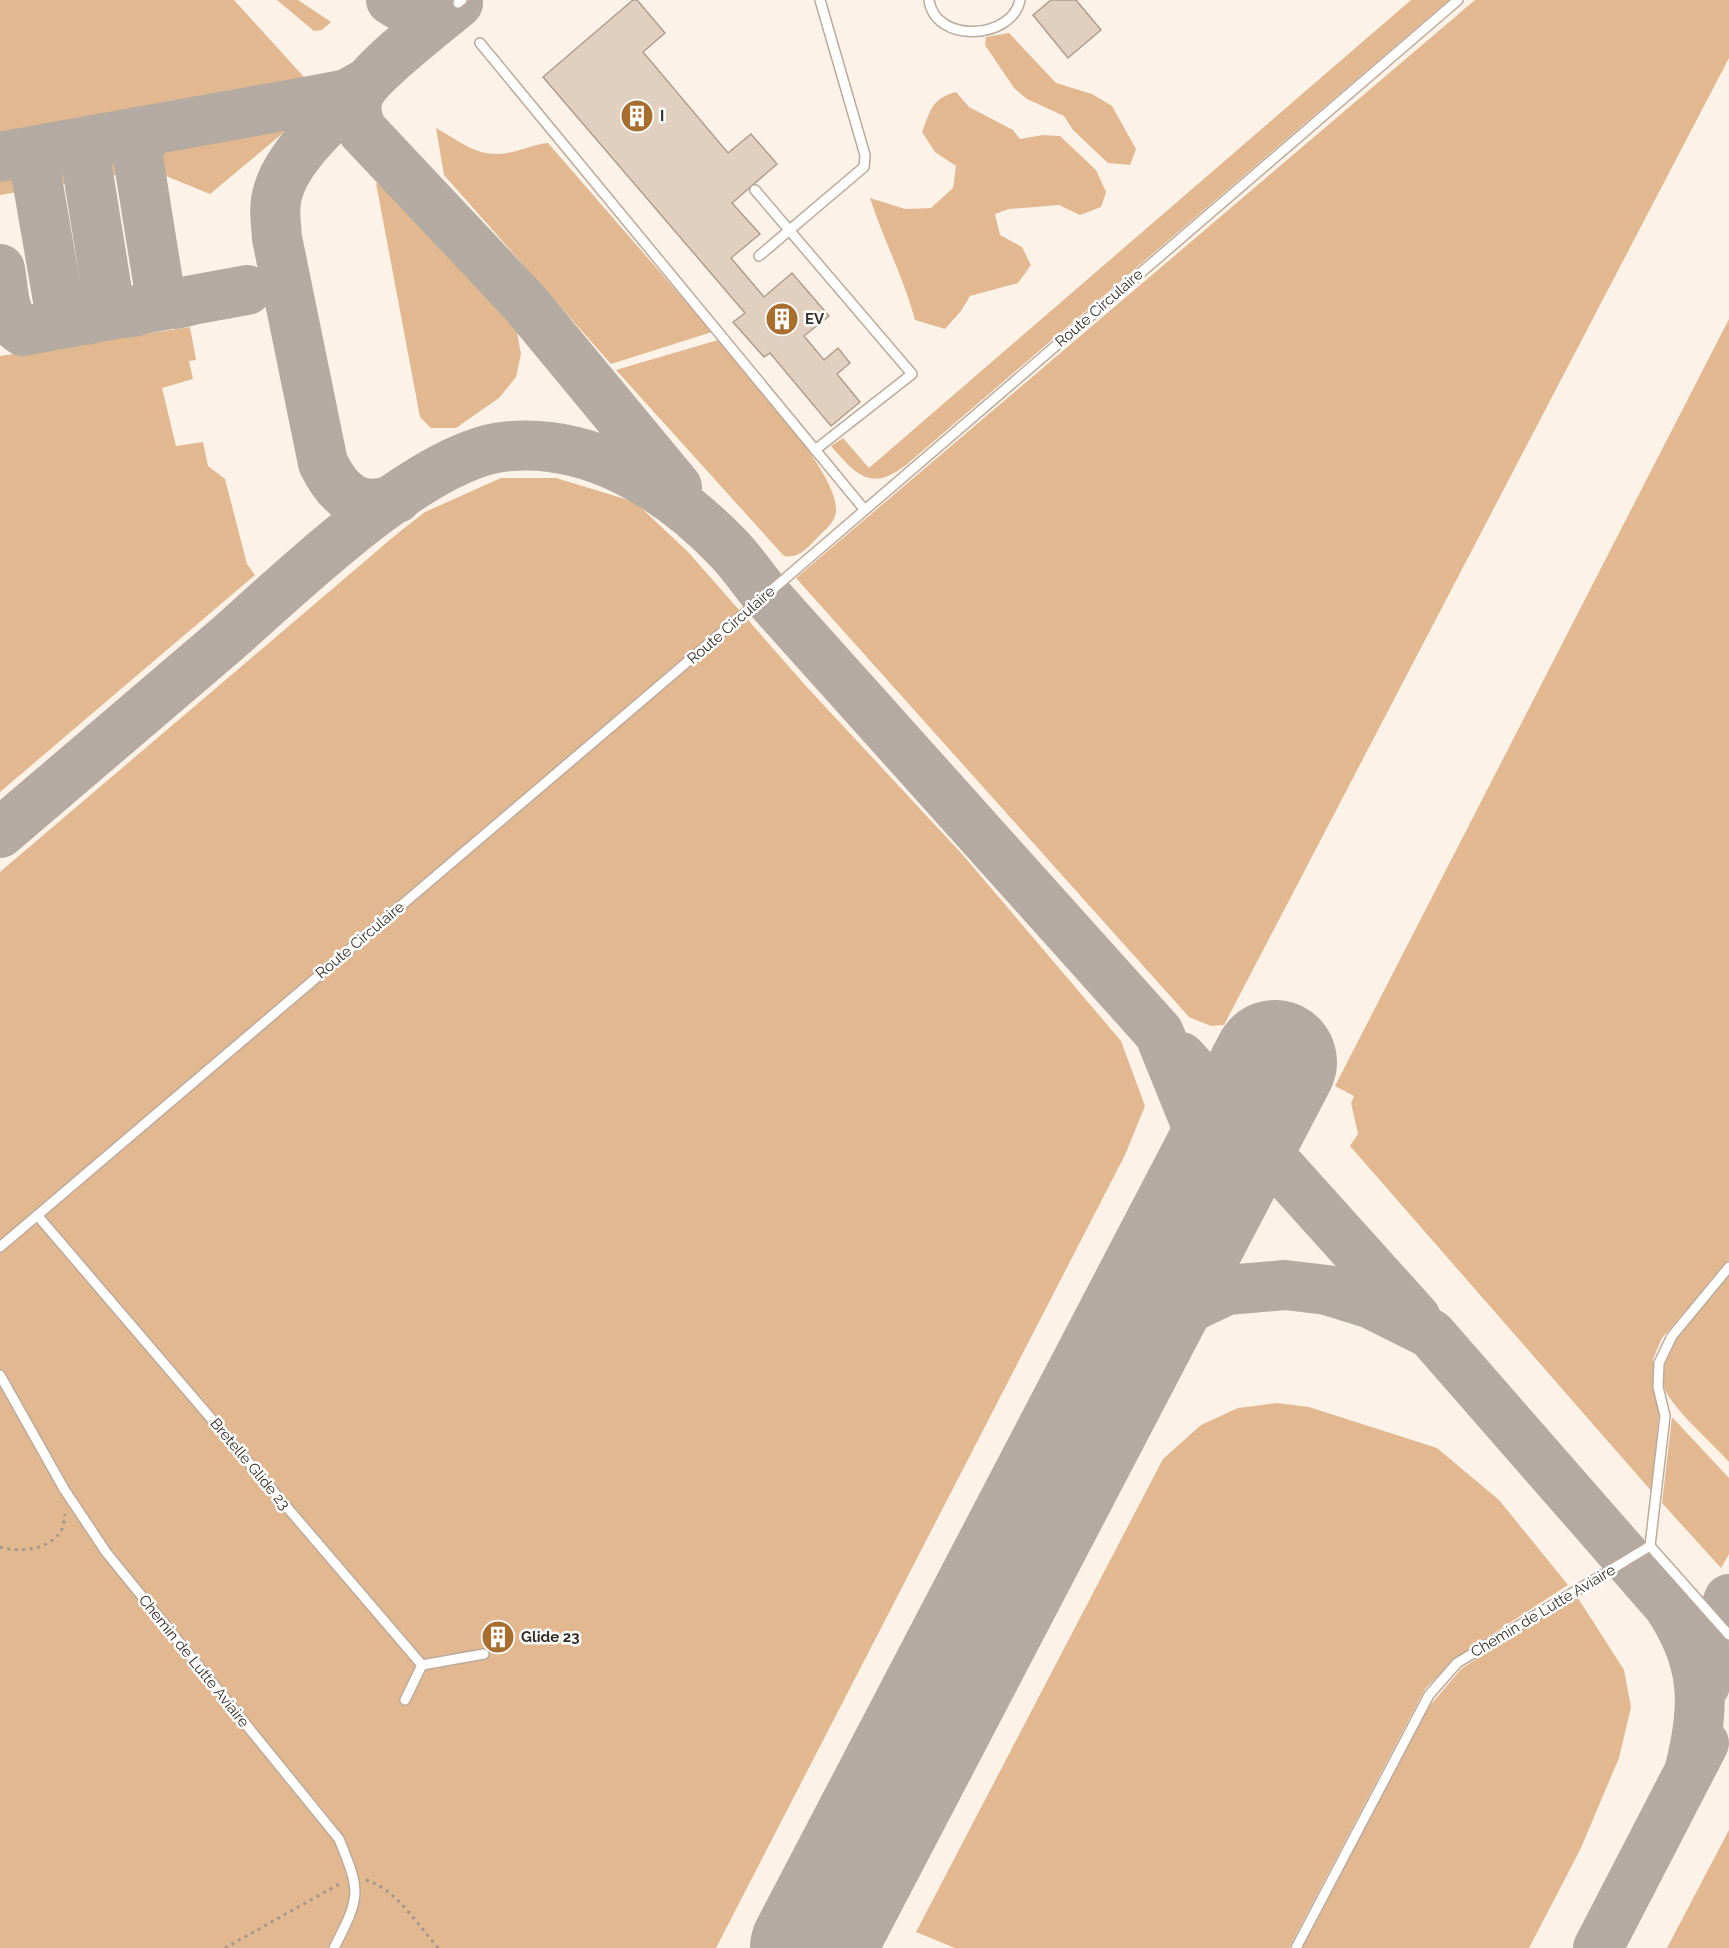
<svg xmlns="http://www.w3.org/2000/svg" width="1729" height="1948" font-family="Raleway,sans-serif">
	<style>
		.green { fill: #e2b890 }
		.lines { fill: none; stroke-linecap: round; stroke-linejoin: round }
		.taxiway { stroke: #b3aaa1; stroke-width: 50 }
		.runway { stroke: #b3aaa1; stroke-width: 124 }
		.building { fill: #e1d0bf; stroke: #af9e8e; stroke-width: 1.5 }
		.lane-casing { stroke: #bcab9b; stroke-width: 12 }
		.path { stroke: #a29890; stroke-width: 3; stroke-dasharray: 3 4.5; stroke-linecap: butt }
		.lane { stroke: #fff; stroke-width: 9 }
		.labels { text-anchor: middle; stroke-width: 5; stroke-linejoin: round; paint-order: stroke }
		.poi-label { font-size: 15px; font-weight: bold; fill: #352e28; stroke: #fff; text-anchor: start }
		.street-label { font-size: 15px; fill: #352e28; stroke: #fff }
	</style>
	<rect width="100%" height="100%" fill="#fdf2e8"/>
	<path class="green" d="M0 0H234L324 99 210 194 149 169 0 195Z
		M277 0H298L331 22 322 30 314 31Z
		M1411 0H1449L906 465C870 493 856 474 831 446L843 438 869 468Z
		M1475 0H1729V58L1224 1025 1211 1026 1189 1017 796 578Z
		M1009 33 1056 83 1092 94 1112 106 1136 149 1130 165 1108 163 1073 130 1064 116 1027 99 1014 88 985 45 986 37Z
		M956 92 969 107 1013 130 1020 139 1043 135 1060 136 1096 170 1106 192 1101 207 1080 215 1059 205 1009 209 995 214 1000 235 1022 247 1031 265 1018 283 970 296 961 311 945 329 915 320C903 276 884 241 870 198L905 209 931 208 953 188 956 166 935 152 922 132C931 110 931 99 956 92Z
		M436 128C460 141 477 158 507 153 521 151 534 144 548 143L712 332 611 364 444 175Z
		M376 183 397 190 417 203 512 310 517 332 521 354 516 377 499 398 456 428H431L420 417Z
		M1729 319V1260L1662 1338 1653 1359V1386L1659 1414 1653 1493 1350 1146 1358 1134 1351 1103 1354 1096 1335 1086Z
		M190 327 196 360 189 361 193 379 162 388 176 446 203 442 208 466 225 479 247 564 255 575 0 792V356Z
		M718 340C744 372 840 473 836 512 835 522 825 530 818 537 808 547 799 559 784 556L616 370Z
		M501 478H556L635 502 689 553 805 685 962 854 1121 1041 1145 1106 1125 1155 716 1948H0V872L398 533 425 512Z
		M1729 1275V1462C1710 1441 1685 1420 1669 1397 1644 1361 1707 1301 1729 1275Z
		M1277 1403 1309 1407 1437 1448 1499 1500 1568 1585 1454 1659 1425 1689 1289 1948H955L916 1932 1163 1459 1201 1425 1238 1408Z
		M1672 1417 1729 1478V1554L1721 1568 1662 1503Z
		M1576 1595 1624 1670 1631 1707 1619 1758 1580 1850 1529 1948H1302L1428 1708 1461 1669Z
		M1729 1830V1948H1667Z"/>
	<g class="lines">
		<path class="taxiway" d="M391 0C413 15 435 15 458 3
			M458 3C437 21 364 76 358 98 354 109 358 120 362 130L524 302 677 487
			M362 86C336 114 288 154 278 192 273 207 276 223 277 238L323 463C339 496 360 514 397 498
			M157 129C144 136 140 143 138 157L159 288 167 299 176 304 189 301
			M103 138 88 155 87 167 108 297 115 307 124 313 137 311
			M56 147C41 156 38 162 37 179L59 306C67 318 72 322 86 320
			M0 157 310 101 347 94 363 85
			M0 269C4 291 2 318 23 331L247 290
			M0 833C75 769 150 704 226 640 291 583 418 458 502 447 589 436 669 487 727 547 741 561 753 579 766 595L1159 1033 1199 1132 1207 1162 1202 1191 1187 1230
			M1181 1057 1416 1318
			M1109 1381 1137 1348 1181 1312 1227 1290 1285 1285 1327 1290 1369 1303 1431 1334 1667 1604C1706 1661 1706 1706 1689 1772
			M1705 1685 1711 1646 1729 1599
			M1598 1948 1704 1743"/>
		<path class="runway" d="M812 1948 1275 1062"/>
	</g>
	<path class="building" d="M633 0H637L665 33 643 52 728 153 751 134 777 164 732 203 760 234 731 258 764 297 792 273 829 316 804 336 824 360 838 348 850 363 837 374 860 402 831 426 770 353 764 357 733 322 745 313 543 77Z
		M1051 0H1076L1101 30 1068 58 1033 15Z"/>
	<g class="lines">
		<g class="lane-casing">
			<path id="lane" d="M929 0C935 44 1012 40 1020 0
				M458 3 462 0
				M480 43 864 509
				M755 190 912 374 815 450
				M759 256 864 167 865 155 820 0
				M37 1215 422 1665 484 1654
				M0 1247 766 595 1458 0
				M0 1375 64 1489 106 1552 339 1839C361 1893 361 1895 334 1948
				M1650 1546 1729 1635
				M405 1700 422 1665
				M1296 1948 1429 1695 1457 1663 1650 1546 1665 1416 1658 1387 1659 1363 1672 1336 1729 1267"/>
		</g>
		<path class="path" d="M0 1547C20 1553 51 1550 62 1529 64 1525 64 1518 65 1514
			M366 1880C396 1889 418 1925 438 1948
			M225 1948 341 1883"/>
		<use href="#lane" class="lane"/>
	</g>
	<defs>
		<g id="building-disc" transform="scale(1.725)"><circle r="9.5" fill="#a86e2e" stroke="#fff"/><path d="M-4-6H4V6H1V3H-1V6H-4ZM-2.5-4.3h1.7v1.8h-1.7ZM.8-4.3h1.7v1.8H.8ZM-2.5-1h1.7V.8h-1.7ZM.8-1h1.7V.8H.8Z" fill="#fff"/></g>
	</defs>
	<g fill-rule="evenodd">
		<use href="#building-disc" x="637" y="116"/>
		<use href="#building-disc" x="782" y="319"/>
		<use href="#building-disc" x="498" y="1637"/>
	</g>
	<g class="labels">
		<g class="poi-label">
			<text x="660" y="121">I</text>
			<text x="805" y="324">EV</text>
			<text x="521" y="1642">Glide 23</text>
		</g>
		<g class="street-label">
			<text transform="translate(1099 308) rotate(-41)" y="5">Route Circulaire</text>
			<text transform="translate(731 625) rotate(-41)" y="5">Route Circulaire</text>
			<text transform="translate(360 940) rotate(-40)" y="5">Route Circulaire</text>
			<text transform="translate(250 1464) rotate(50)" y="5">Bretelle Glide 23</text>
			<text transform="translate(1543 1611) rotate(-31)" y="5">Chemin de Lutte Aviaire</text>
			<text transform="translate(194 1661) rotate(51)" y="5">Chemin de Lutte Aviaire</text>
		</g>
	</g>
</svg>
